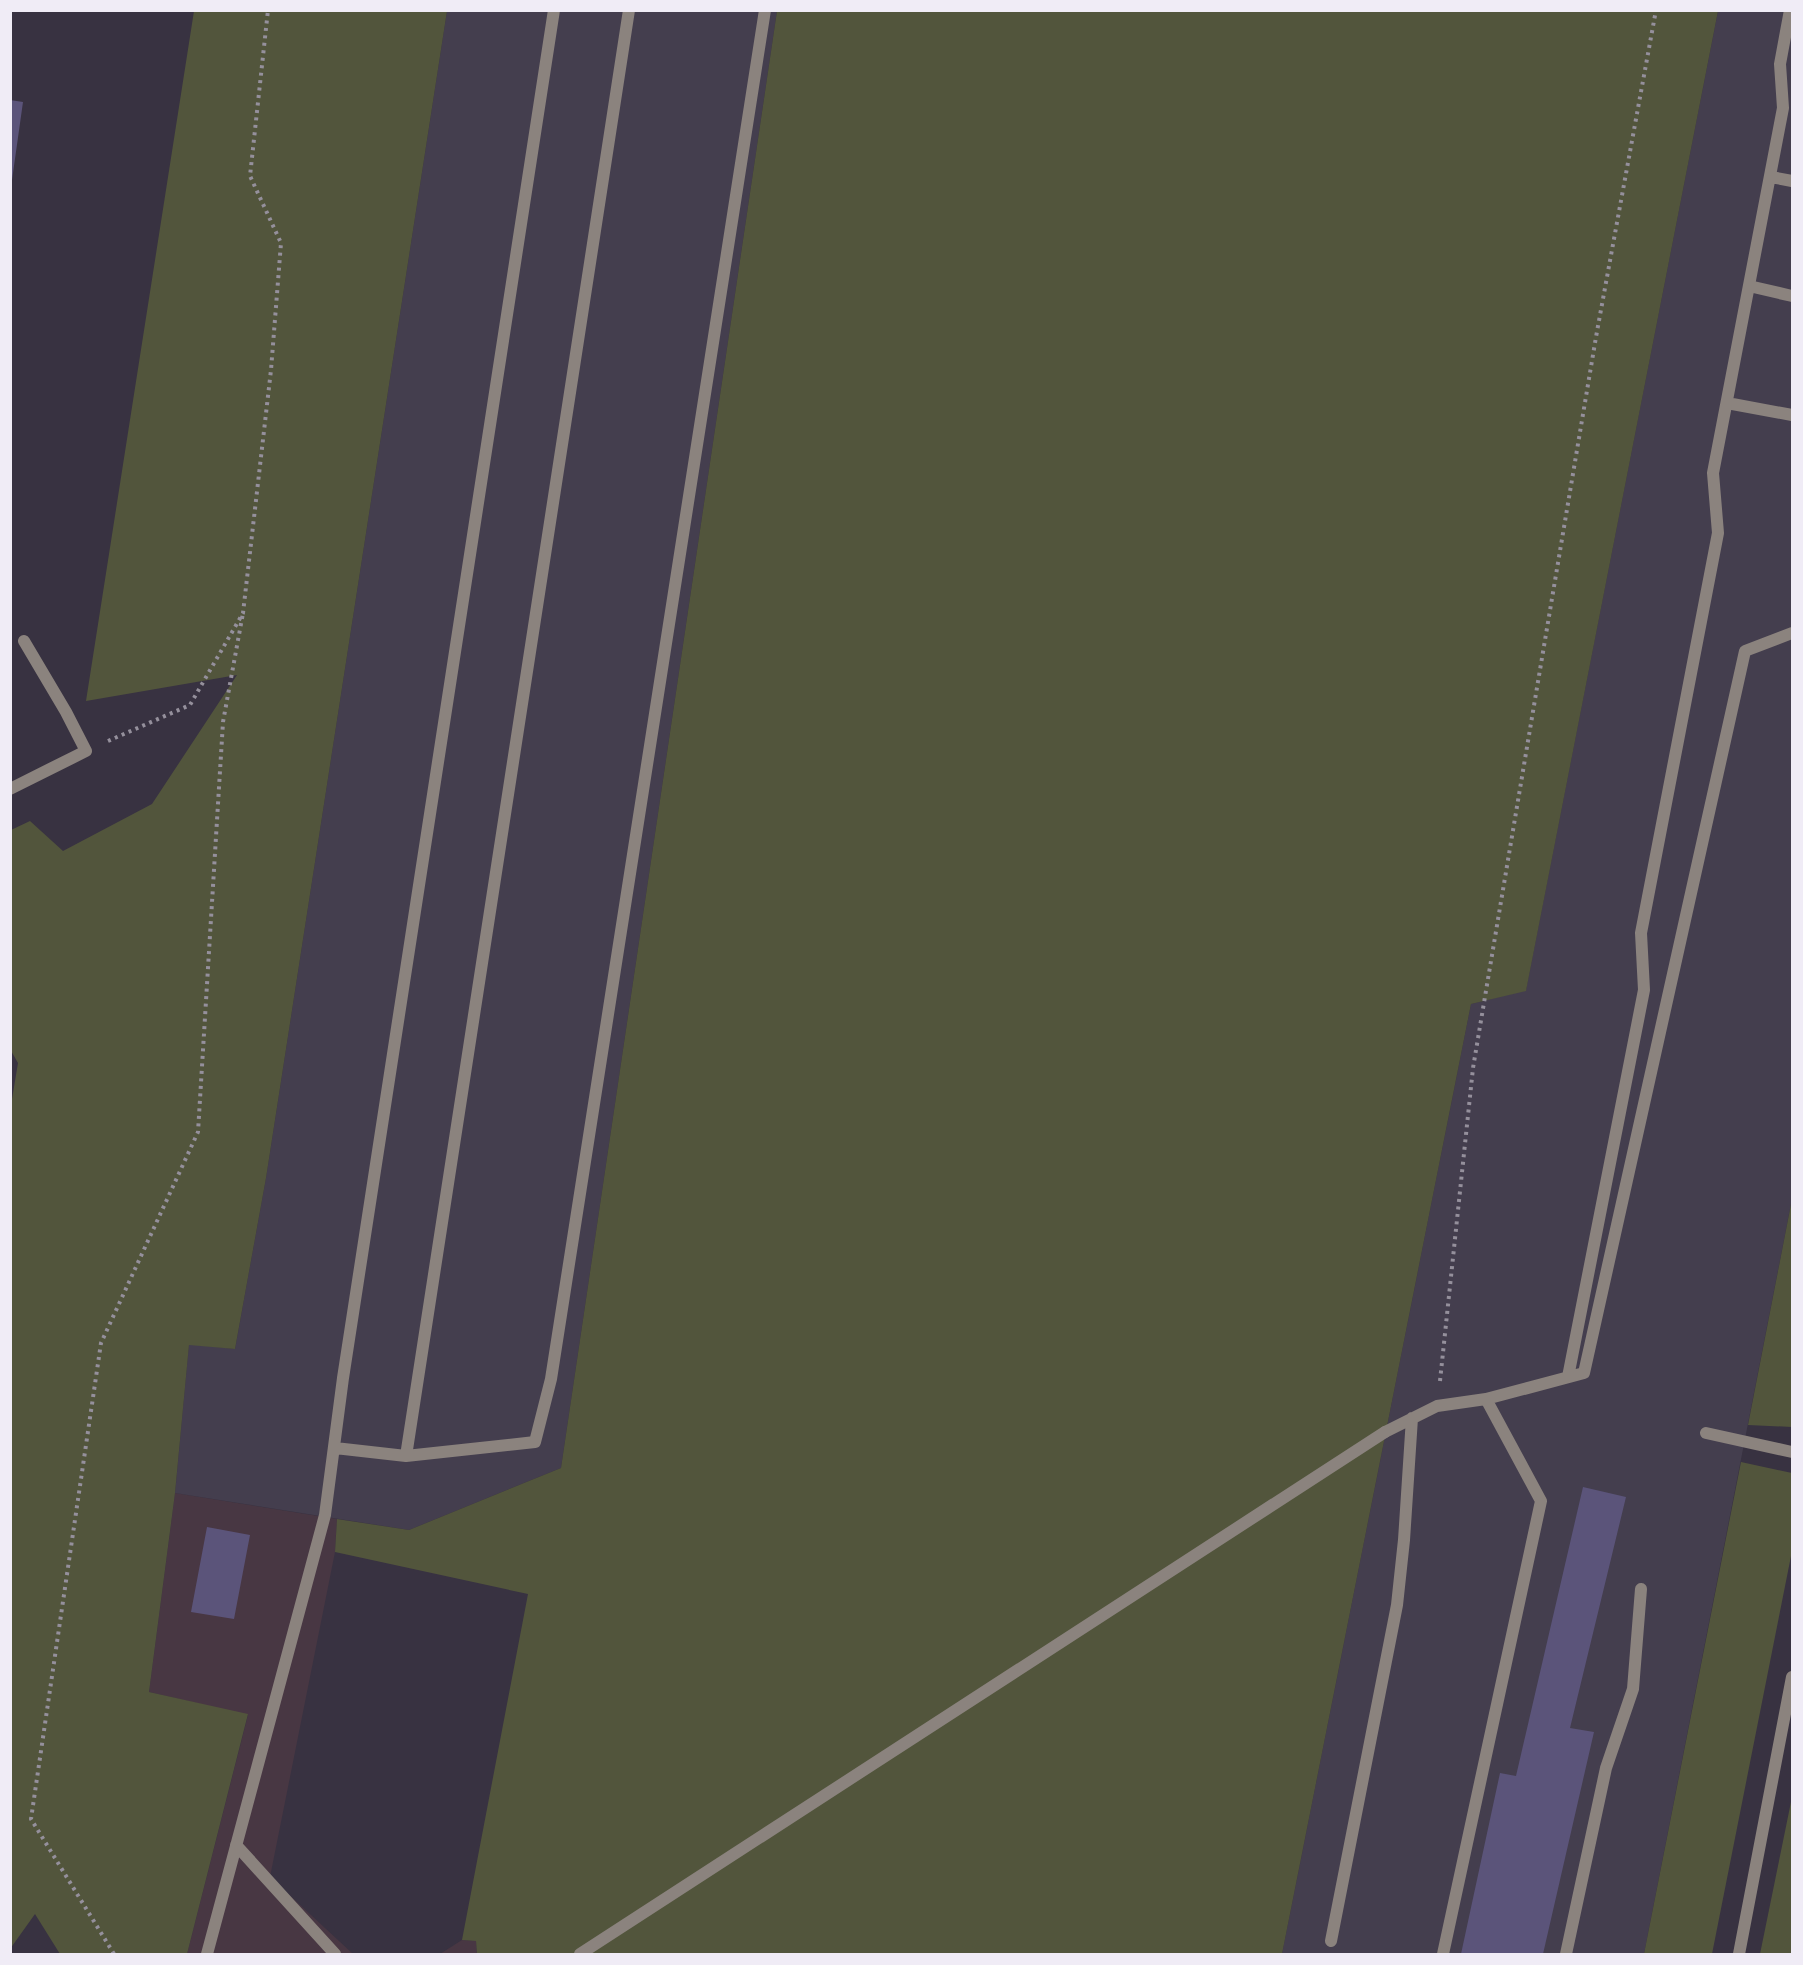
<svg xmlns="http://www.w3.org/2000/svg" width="1803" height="1965" font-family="'Fira Sans',sans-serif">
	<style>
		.commercial { fill: #483743 }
		.industrial { fill: #443e4e }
		.green { fill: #52553c }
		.building { fill: #5b547a }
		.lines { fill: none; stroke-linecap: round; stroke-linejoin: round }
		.path { stroke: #95909c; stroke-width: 4; stroke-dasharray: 3 4.5; stroke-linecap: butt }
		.lane { stroke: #8b837e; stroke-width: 12 }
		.street { stroke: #8b837e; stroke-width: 12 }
	</style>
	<rect width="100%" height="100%" fill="#383241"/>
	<path class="commercial" d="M175 1493 337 1519 335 1552 270 1877 353 1954H187L248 1715 149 1692Z
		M462 1940 476 1941 477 1954H440Z"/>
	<path class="industrial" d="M447 11H777L561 1468 409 1530 175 1493 189 1344 235 1349 266 1178Z
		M1718 11H1792V1199L1644 1954H1282L1471 1004 1526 990Z"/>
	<path class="green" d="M194 11H447L266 1178 235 1349 189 1345 175 1493 149 1692 248 1714 187 1954H60L35 1914 10 1949V1111L18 1063 10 1049 11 830 30 821 63 851 152 804 237 675 86 701Z
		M777 11H1718L1526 991 1471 1004 1282 1954H477L476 1941 462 1940 528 1594 335 1552 337 1519 409 1530 561 1468Z
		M1792 1199V1427L1748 1425Z
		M1741 1462 1792 1473V1551L1712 1954H1644Z
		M1792 1797V1954H1760Z"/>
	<path class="building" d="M10 100 23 102 12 180H10Z
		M1583 1487 1626 1497 1570 1728 1594 1732 1543 1954H1461L1500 1773 1516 1776Z
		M207 1527 250 1535 234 1619 191 1612Z"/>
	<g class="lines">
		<path class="path" d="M108 741 190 705 243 613 271 370 281 243 250 176 268 10
			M1440 1381 1473 1068 1596 337 1656 10
			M114 1954 31 1819 101 1343 198 1132 223 722 243 613"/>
		<path class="lane" d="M1771 177 1792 181
			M1749 286 1792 296
			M1727 403 1792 415
			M10 789 86 751 66 712 24 641
			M1568 1377 1644 990 1641 933 1718 533 1713 473 1783 108 1780 64 1790 10
			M1486 1399 1584 1373 1745 651 1792 633
			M1385 1432 1437 1406 1486 1399 1541 1501 1443 1954
			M1706 1433 1792 1452
			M335 1448 406 1456 629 10
			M406 1456 535 1442 551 1379 765 10
			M236 1845 335 1954
			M1331 1941 1397 1605 1404 1540 1412 1418
			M207 1954 325 1515 343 1378 554 10
			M1566 1954 1606 1768 1633 1689 1641 1589
			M1739 1954 1792 1677"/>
		<path class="street" d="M580 1954 1385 1432"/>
	</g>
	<rect width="1803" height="1965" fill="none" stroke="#f0ecf6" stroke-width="24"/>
</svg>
